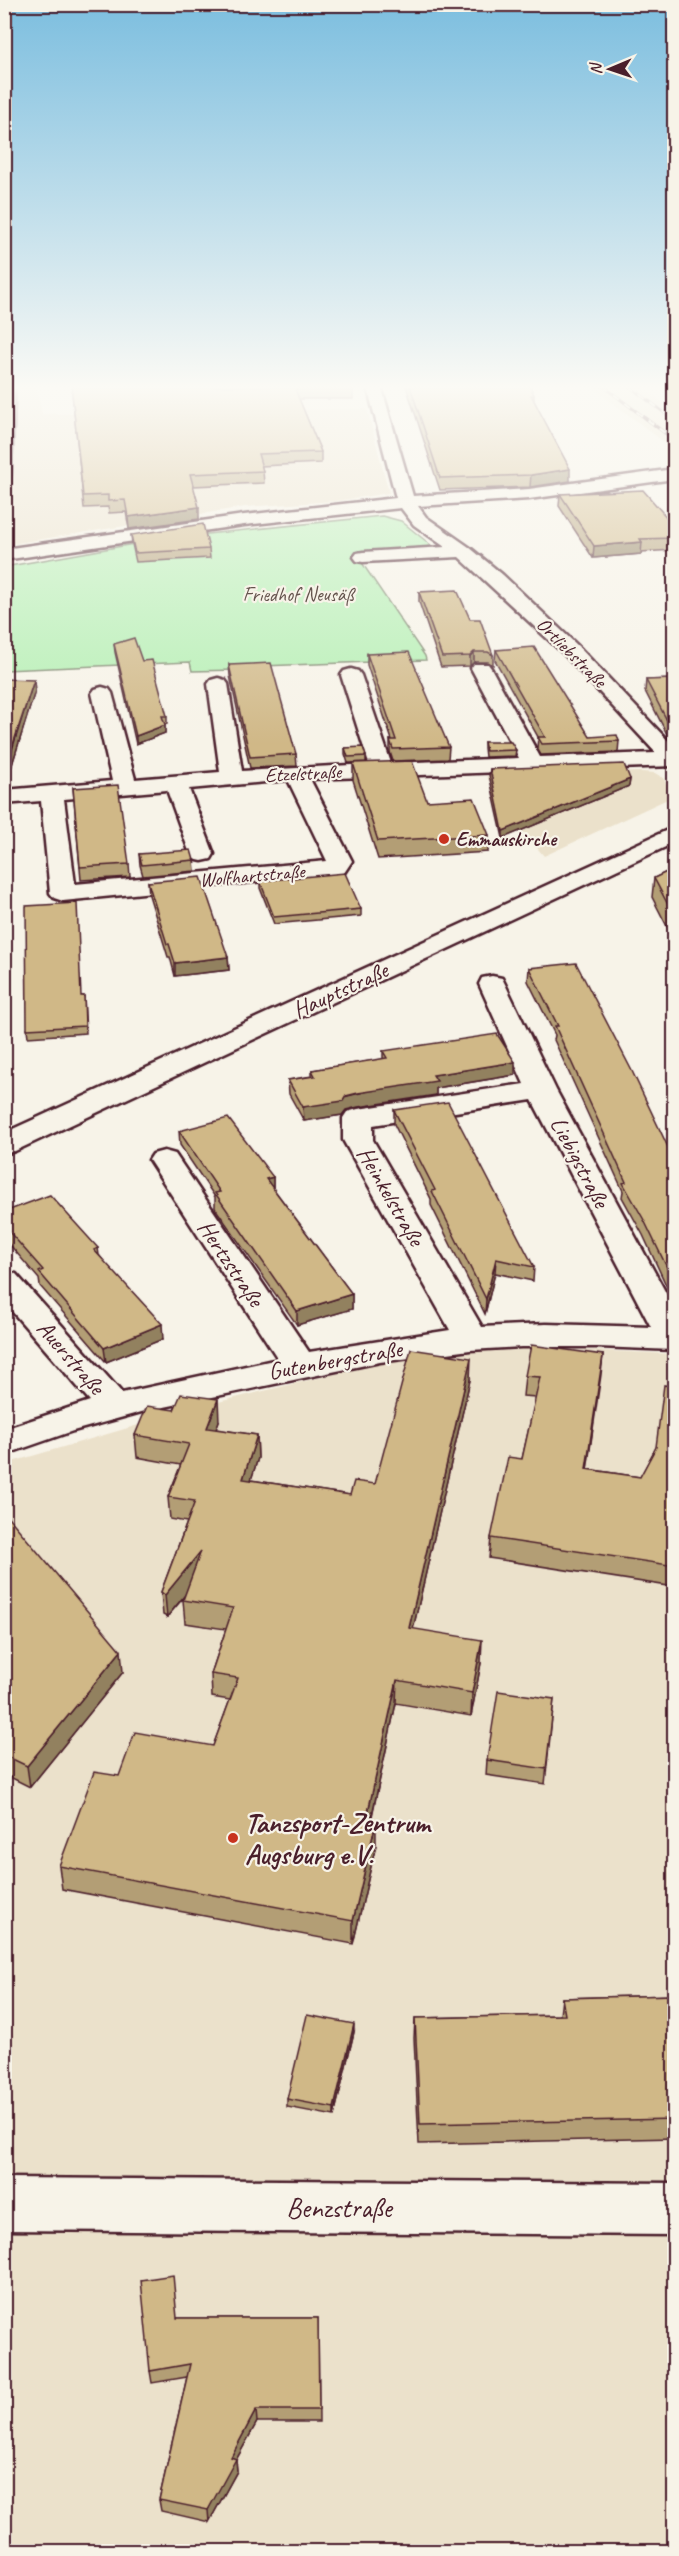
<svg xmlns="http://www.w3.org/2000/svg" width="679" height="2556" font-family="Caveat,sans-serif">
	<style>
		.built { fill: #ebe1cb }
		.green { fill: #b4efb3; stroke: #7f876f; stroke-width: 1.5 }
		.lines { fill: none; stroke-linecap: round; stroke-linejoin: round }
		.street-casing { stroke: #4a1f2b; stroke-width: 5 }
		.secondary-casing { stroke: #4a1f2b; stroke-width: 5 }
		.street { fill: #f7f3e8; fill-rule: evenodd }
		.secondary { fill: #f7f3e8; fill-rule: evenodd }
		.rail-casing { stroke: #4a1f2b; stroke-width: 3 }
		.rail { stroke: #f7f3e8; stroke-width: 2; stroke-dasharray: 7; stroke-linecap: butt }
		.wall { fill: #b39e74; stroke: #4a1f2b; stroke-width: 1.5 }
		.shaded-wall { fill: #92815e; stroke: #4a1f2b; stroke-width: 1.5 }
		.building { fill: #d0b887; stroke: #4a1f2b; stroke-width: 1.5 }
		.poi-dot { fill: #c8321e; stroke: #f7f3e8; stroke-width: 2 }
		.labels { text-anchor: middle; stroke-width: 4.5; stroke-linejoin: round; paint-order: stroke }
		.far-park-label { font-size: 20px; fill: #64534d; stroke: #f7f3e8 }
		.far-street-label { font-size: 20px; fill: #4a1f2b; stroke: #f7f3e8 }
		.far-poi-label { font-size: 20px; font-weight: bold; fill: #4a1f2b; stroke: #f7f3e8; text-anchor: start }
		.street-label { font-size: 24px; fill: #4a1f2b; stroke: #f7f3e8 }
		.near-poi-label { font-size: 28px; font-weight: bold; fill: #4a1f2b; stroke: #f7f3e8; text-anchor: start }
		.near-street-label { font-size: 28px; fill: #4a1f2b; stroke: #f7f3e8 }
	</style>
	<rect width="100%" height="100%" fill="#f7f3e8"/>
	<filter id="ink" filterUnits="userSpaceOnUse"><feTurbulence type="fractalNoise" baseFrequency=".0167" numOctaves="2"/><feDisplacementMap in="SourceGraphic" scale="12" xChannelSelector="R" yChannelSelector="G"/><feConvolveMatrix kernelMatrix="1 2 1 2 8 2 1 2 1" color-interpolation-filters="sRGB"/></filter>
	<g filter="url(#ink)">
		<path class="built" d="M5 386H36L42 414 367 409 389 493 337 501 245 507 5 545Z
			M591 386H641L674 411V450Z
			M642 772 655 773 663 778 674 796 544 856 519 827 486 776Z
			M493 1346 674 1354V2551L5 2552V1464L210 1404 388 1361Z"/>
		<path class="green" d="M382 516 401 521 437 550 356 554 425 656 426 660 235 667 236 670 192 671 190 662 5 670 4 567 168 538Z"/>
		<g class="lines">
			<g class="street-casing">
				<path id="street" d="M367 386H381L413 496 529 489 674 469V479L529 499 418 506 426 517 469 547 503 575 578 646 674 747V766L310 779 352 861 344 873 63 901 54 898 50 893 41 801 4 804V790L112 781 92 693 95 689 102 687 109 689 112 693 135 779 220 772 208 684 211 680 218 678 225 680 228 684 242 771 369 764 341 675 344 671 351 669 358 671 361 675 391 763 519 758 471 668 474 664H488L491 668 540 757 656 753 564 654 459 557 363 562 357 561 354 557 357 553 363 552 445 547 414 525 401 508 244 525 4 560V549L244 515 396 498ZM288 780 327 861 75 884 64 799 167 790 190 854 193 859 202 861 211 859 214 854 189 789Z
					M492 976 502 978 505 984 556 1090 674 1308V1350L598 1347H521L470 1350 380 1362 145 1411 73 1431 4 1455V1429L90 1401 4 1302V1271L16 1274 122 1393 278 1359 149 1160 153 1154 164 1151 175 1154 309 1352 450 1330 343 1140V1118L347 1112 358 1109 524 1084 479 984 482 978ZM532 1100 651 1327 546 1324 482 1327 373 1140V1125Z
					M4 2178 674 2183V2235L4 2230Z"/>
			</g>
			<g class="secondary-casing">
				<path id="secondary" d="M674 827V843L15 1151 4 1154V1133Z"/>
			</g>
			<use href="#street" class="street"/>
			<use href="#secondary" class="secondary"/>
			<g class="rail-casing">
				<path id="rail" d="M603 386 674 440
					M629 386 674 420"/>
			</g>
			<use href="#rail" class="rail"/>
		</g>
		<path class="wall" d="M4 386H15L16 396 12 484H4Z
			M406 386H530L534 395V400L570 481 530 487 440 490Z
			M353 388V399H299L321 452V463L261 466 263 471 264 483 193 486 199 519 129 529 126 512 109 513 108 507 84 508 72 393Z
			M560 494 675 527V550L641 552V554L593 558 559 506Z
			M131 535 209 549 210 558 136 562 132 544Z
			M419 592 470 619 493 655V665L488 662H474L470 666 441 667 419 602Z
			M114 644 142 661 167 716V724H165V733L136 744 115 652Z
			M496 650 590 737 619 741 618 752 541 755 537 748 538 737 495 660Z
			M367 654 449 747 448 759 393 761 390 752V740H392L367 665Z
			M229 665 296 754 297 766 250 768 230 676Z
			M4 679 35 691 6 784H4Z
			M675 679V740H670L645 691 646 680Z
			M484 742 516 750 515 756 485 757 484 748Z
			M345 748 366 756V762L348 763 345 754Z
			M353 763 427 801 489 835 488 852 378 859 353 780Z
			M490 769 630 779 629 786 503 838 489 775Z
			M73 788 129 864 130 877 81 880Z
			M139 854 194 860 195 871 143 876 140 865Z
			M675 868V942L652 897 654 878Z
			M260 881 361 909V916L274 924 260 888Z
			M148 882 228 957 229 970 175 976 170 957H168L149 895Z
			M529 968 675 1162V1298H672L643 1235 622 1197 623 1191 554 1040 555 1035 528 981Z
			M81 996H84L86 1033 28 1037 27 1029Z
			M383 1051 515 1075 436 1088V1095L358 1107 346 1110 342 1115 304 1121 289 1094 288 1080 312 1076V1070L383 1059Z
			M394 1110 534 1267 533 1281 495 1273 485 1314 431 1205V1199L394 1124Z
			M179 1131 273 1177V1188L352 1294V1309L297 1325 215 1208V1197L180 1145Z
			M4 1212 98 1248 99 1255 163 1339 106 1362 40 1286 39 1279 4 1238Z
			M603 1355 587 1469 640 1477 656 1448 675 1387V1587L489 1558 491 1538 522 1459 536 1397 523 1396 525 1376Z
			M470 1380 413 1629 481 1663 471 1716 396 1703 371 1821 376 1845 353 1944 62 1889 59 1866 119 1776 213 1746 230 1700 212 1697 211 1674 226 1629 185 1623 183 1600 185 1596 167 1617 163 1615 161 1592 187 1522 170 1519 168 1497 181 1465 137 1457 135 1435 219 1421 216 1429 257 1435 258 1458 251 1480 350 1495 375 1484Z
			M4 1512 123 1672 30 1787 4 1774Z
			M554 1699 545 1784 486 1775 487 1760Z
			M675 1995V2138L419 2144 414 2038 415 2018 560 2015 562 1998Z
			M354 2032 334 2116 287 2107V2099Z
			M177 2318H318L319 2422H257L236 2460 237 2471 209 2522 161 2511 159 2500 187 2377 152 2383 150 2371Z"/>
		<path class="shaded-wall" d="M15 386 16 396 12 484 11 471Z
			M570 469V481L530 487 531 475Z
			M199 507V519L129 529 128 517Z
			M642 542 641 554 593 558 594 546Z
			M474 652V662L470 666V656Z
			M34 680 35 691 6 784 5 772Z
			M165 725V733L136 744V736Z
			M630 779 629 786 503 838V831Z
			M228 957 229 970 175 976V963Z
			M515 1062V1075L436 1088V1095L358 1107 346 1110 342 1115 304 1121 303 1107 433 1075Z
			M273 1177V1191L266 1179Z
			M496 1259 495 1273 485 1314 486 1299Z
			M675 1284V1298H672Z
			M352 1294V1309L297 1325V1311Z
			M162 1324 163 1339 106 1362 104 1348Z
			M603 1355 601 1375 584 1490 586 1469Z
			M471 1358 470 1380 408 1651 409 1628Z
			M218 1399 219 1421 208 1451 207 1428Z
			M257 1435 258 1458 244 1502 243 1479Z
			M201 1551 202 1574 167 1617 165 1595Z
			M482 1640 481 1663 471 1716 472 1693Z
			M121 1651 123 1672 30 1787 27 1766Z
			M397 1680 396 1703 366 1843V1821Z
			M376 1822V1845L353 1944V1921Z
			M354 2024V2032L334 2116V2108Z
			M256 2410 257 2422 236 2460 237 2471 209 2522 208 2510 231 2457Z"/>
		<path class="building" d="M4 386H15L11 471H4Z
			M73 386H352L353 388 295 389 321 452 258 454 263 471 190 474 199 507 128 517 125 500 108 501V495L83 496 72 393Z
			M410 386H530L534 395H531L570 469 531 475 440 478Z
			M643 490 675 527V538L640 539 642 542 594 546 560 494Z
			M203 524 209 549 135 553 131 535Z
			M457 590 470 619H480L493 655 488 652H474L470 656 442 657 419 592Z
			M134 638 142 661 152 660 167 716H162L165 725 136 736 114 644Z
			M534 647 590 737 617 735 619 741 542 744 538 737H545L496 650Z
			M409 652 449 747 393 749 390 740H396L367 654Z
			M271 663 296 754 250 757 229 665Z
			M4 679 34 680 4 772Z
			M675 679V728H671L646 680Z
			M484 742H511L516 750 486 751Z
			M363 747 366 756 348 757 345 748Z
			M412 761 427 801 474 798 489 835 378 841 353 763Z
			M624 764 630 779 503 831 490 769Z
			M118 785 129 864 80 867 73 788Z
			M191 850 194 860 142 865 139 854Z
			M675 868V918L654 878Z
			M345 873 361 909 274 917 260 881Z
			M201 877 228 957 175 963 169 944H167L148 882Z
			M77 903 81 996H84L85 1026 27 1029 26 906Z
			M576 963 632 1071 675 1162V1284L644 1220 623 1183 626 1182 555 1026H558L529 968Z
			M497 1034 515 1062 433 1075 437 1081 358 1093 346 1096 343 1101 303 1107 288 1080 315 1076 312 1070 387 1058 383 1051Z
			M448 1102 534 1267 496 1259 486 1299 432 1191 435 1190 394 1110Z
			M228 1118 273 1177 266 1179 352 1294 297 1311 215 1193 220 1192 179 1131Z
			M50 1195 98 1248 94 1250 162 1324 104 1348 39 1272 43 1270 4 1226V1212Z
			M531 1345 603 1355 586 1469 640 1477 656 1447 664 1385 675 1387V1566L491 1538 508 1457 522 1459 540 1377 525 1376Z
			M411 1349 471 1358 409 1628 482 1640 472 1693 397 1680 366 1821 376 1822 353 1921 59 1866 94 1772 119 1776 135 1732 213 1746 238 1678 211 1674 233 1608 183 1600 201 1551 165 1595 161 1592 195 1501 168 1497 189 1444 135 1435 147 1406 174 1410 181 1394 218 1399 207 1428 257 1435 243 1479 350 1495 354 1481 375 1484Z
			M4 1512 121 1651 27 1766 4 1755Z
			M498 1691 554 1699 546 1769 487 1760Z
			M675 1995V2119L420 2124 415 2018 565 2015 562 1998Z
			M307 2015 354 2024 334 2108 287 2099Z
			M173 2275 177 2318H318L319 2410H256L231 2457 236 2459 208 2510 159 2500 190 2364 150 2371 141 2280Z"/>
	</g>
	<linearGradient id="sky" x2="0" y2="1"><stop stop-color="#7cbedf"/><stop offset="0.52" stop-color="#fbfaf5"/><stop offset="1" stop-color="#fbfaf5" stop-opacity="0"/></linearGradient>
	<rect width="679" height="744" fill="url(#sky)"/>
	<g class="poi-dot">
		<circle cx="444" cy="839" r="6"/>
		<circle cx="233" cy="1838" r="6"/>
	</g>
	<g class="labels">
		<g class="far-park-label">
			<text x="298" y="601">Friedhof Neusäß</text>
		</g>
		<g class="far-street-label">
			<text transform="translate(572 652) rotate(45)" y="7">Ortliebstraße</text>
			<text transform="translate(303 773) rotate(-3)" y="7">Etzelstraße</text>
			<text transform="translate(252 875) rotate(-5)" y="7">Wolfhartstraße</text>
		</g>
		<g class="far-poi-label">
			<text x="456" y="846">Emmauskirche</text>
		</g>
		<g class="street-label">
			<text transform="translate(340 990) rotate(-25)" y="8">Hauptstraße</text>
			<text transform="translate(580 1162) rotate(62)" y="8">Liebigstraße</text>
			<text transform="translate(391 1196) rotate(60)" y="8">Heinkelstraße</text>
			<text transform="translate(231 1263) rotate(56)" y="8">Hertzstraße</text>
			<text transform="translate(71 1357) rotate(49)" y="8">Auerstraße</text>
			<text transform="translate(335 1360) rotate(-10)" y="8">Gutenbergstraße</text>
		</g>
		<g class="near-poi-label">
			<text x="245" y="1832">Tanzsport-Zentrum<tspan x="245" dy="32">Augsburg e.V.</tspan></text>
		</g>
		<g class="near-street-label">
			<text x="339" y="2217">Benzstraße</text>
		</g>
	</g>
	<rect width="679" height="2556" fill="none" stroke="#f7f3e8" stroke-width="24"/>
	<rect x="12" y="12" width="655" height="2532" fill="none" stroke="#4a1f2b" stroke-width="2" filter="url(#ink)"/>
	<g transform="translate(610 69) rotate(268)" stroke="#f7f3e8" stroke-width="4.5" paint-order="stroke">
	<path d="M0-4.5L10 22L0 15L-10 22Z" fill="#4a1f2b"/>
	<text y="-9" font-size="16" font-weight="bold" text-anchor="middle" fill="#4a1f2b">N</text>
	</g>
</svg>
